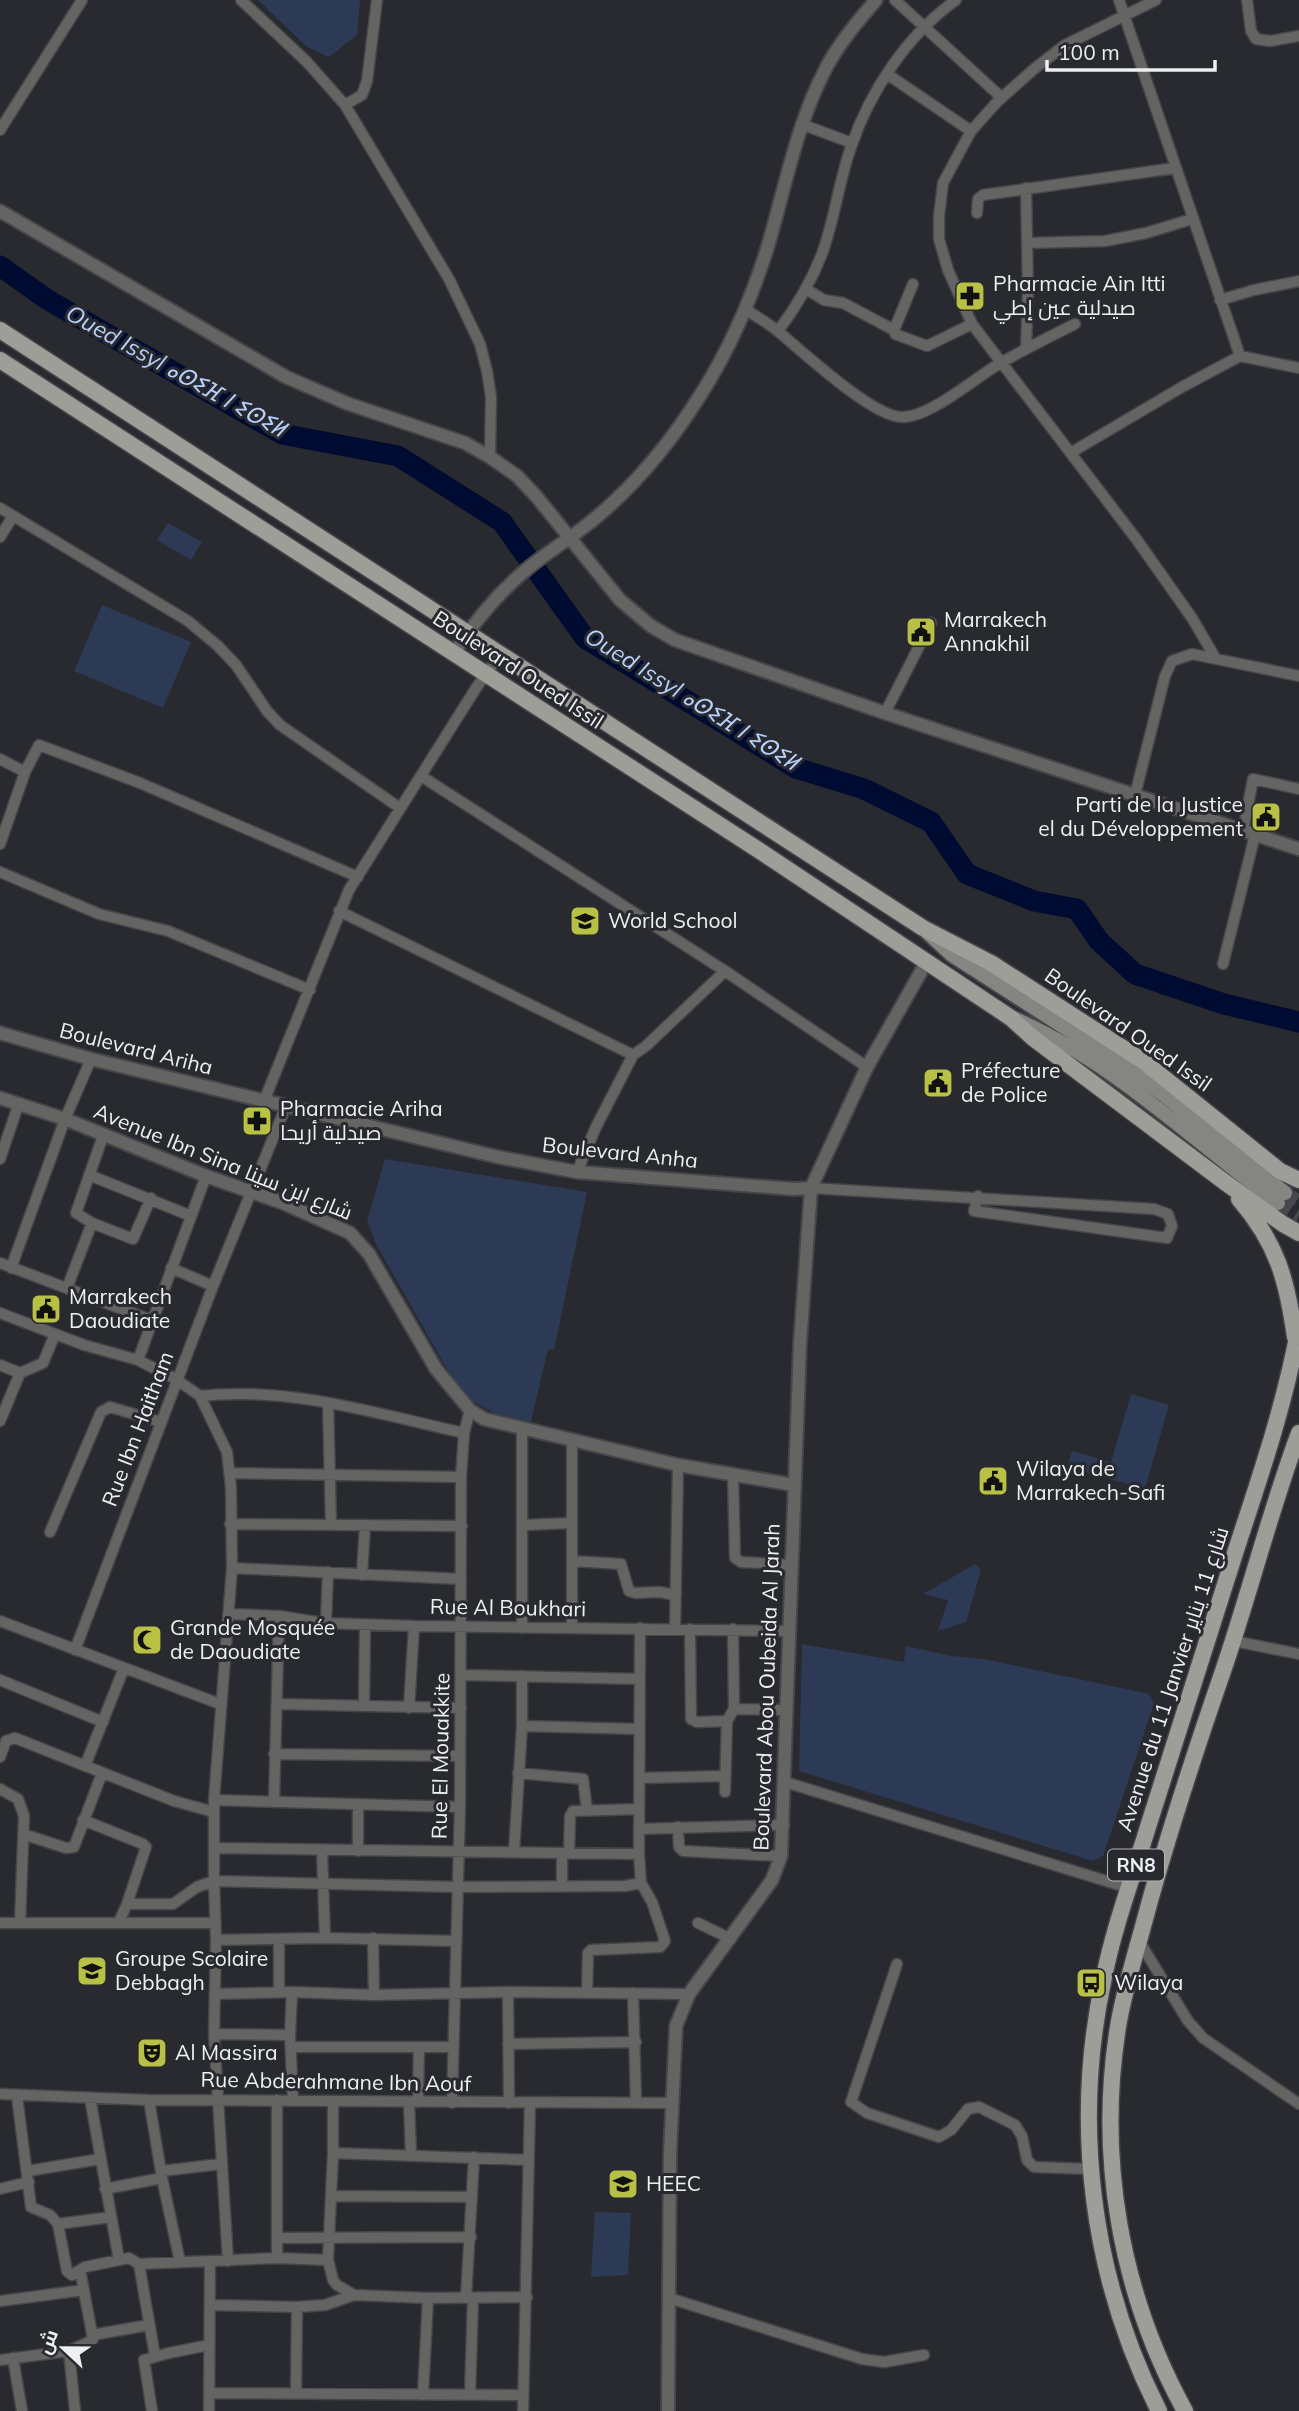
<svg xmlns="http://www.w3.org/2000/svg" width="1299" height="2411" font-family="Mulish,Cairo,'Noto Sans Tifinagh',sans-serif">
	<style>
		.green { fill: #2c3a56 }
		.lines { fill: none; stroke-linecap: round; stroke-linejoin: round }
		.river { stroke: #000b32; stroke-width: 21 }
		.secondary-tunnel { stroke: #46484c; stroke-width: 14; stroke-dasharray: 14 7; stroke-linecap: butt }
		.minor-casing { stroke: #44464a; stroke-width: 13 }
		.tertiary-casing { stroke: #44464a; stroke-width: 16 }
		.secondary-casing { stroke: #44464a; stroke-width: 18 }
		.primary-casing { stroke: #44464a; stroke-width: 19 }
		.minor { stroke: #646562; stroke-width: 10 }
		.tertiary { stroke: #646562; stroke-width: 12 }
		.secondary { stroke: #858581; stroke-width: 14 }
		.primary { stroke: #9e9e99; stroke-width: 16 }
		.labels { text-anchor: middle; stroke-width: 6; stroke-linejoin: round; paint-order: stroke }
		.shield { fill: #282a2f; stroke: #b2b4b8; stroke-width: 2 }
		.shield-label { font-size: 19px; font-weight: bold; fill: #edeff2 }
		.poi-label { font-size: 21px; fill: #edeff2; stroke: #282a2f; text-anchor: start }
		.street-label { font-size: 21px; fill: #edeff2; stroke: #282a2f }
		.water-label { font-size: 23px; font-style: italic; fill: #b8d0fc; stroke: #282a2f }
	</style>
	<rect width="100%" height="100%" fill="#282a2f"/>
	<path class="green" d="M258 0H360L357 35 329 57 307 47Z
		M168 523 202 542 191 560 157 540Z
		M102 605 191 642 163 708 74 671Z
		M385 1159 587 1192 554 1350 548 1349 531 1422 496 1414 469 1399 448 1371 376 1244 367 1221Z
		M1131 1394 1169 1405 1145 1489 1067 1467 1072 1451 1111 1462Z
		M975 1564 981 1570 966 1622 938 1631 948 1600 923 1594Z
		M802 1644 904 1662 906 1646 952 1656 984 1659 1149 1694 1154 1703 1103 1856 1093 1861 799 1771Z
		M595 2212 631 2213 628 2275 591 2277Z"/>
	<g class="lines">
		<path class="river" d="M0 266 48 300 282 434 398 456 502 522 585 638 796 768 864 789 931 822 967 874 1034 901 1077 909 1099 941 1135 974 1224 1004 1299 1022"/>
		<path class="secondary-tunnel" d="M1285 1193 1299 1202
			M1278 1203 1299 1216"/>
		<g class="minor-casing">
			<path id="minor" d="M241 0 307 62 345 105 449 279 480 344 487 371 491 397 490 457
				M895 0 1001 97
				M1119 0 1240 356
				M1156 0 1065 45 1034 69 997 102 971 131 943 183 939 216V239L948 270 972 324 1137 540 1192 618 1216 659
				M1247 0 1251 31 1256 39 1270 41 1299 36
				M887 74 971 131
				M345 105 362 95 367 81 377 0
				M801 124 852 143
				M0 130 82 0
				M977 213 978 199 983 195 1175 168
				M1028 243 1105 241 1146 233 1192 219
				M913 284 894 330 895 334 927 346 972 324
				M806 289 824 300 843 303 894 330
				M1220 300 1254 290 1299 281
				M745 309C757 317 770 324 780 333 804 353 873 417 902 417 930 418 978 375 1004 361 1027 348 1051 336 1075 324
				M778 331C797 306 812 281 823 251 835 217 839 181 851 147 870 91 907 35 956 0
				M1026 349 1028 292 1026 188
				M1072 452 1182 387 1240 356 1299 368
				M0 508 188 621 218 646 236 665 267 711 280 725 400 808
				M0 537 13 516
				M885 713 931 623
				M0 759 25 772
				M421 776 725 971 867 1067
				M1135 795 1165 676 1172 661 1192 654 1299 676
				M1243 831 1253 779 1299 789
				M0 844 25 772 39 745 140 783 358 877
				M0 872 99 914 168 931 310 990
				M339 911 633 1055
				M1223 964 1255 835
				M264 1101 349 890 476 688 501 653
				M103 1136 76 1213 92 1223 133 1239 151 1198
				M0 1159 19 1103
				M577 1172 596 1127 633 1055 646 1046 725 971
				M89 1175 191 1216
				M811 1188 1154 1209 1168 1214 1172 1226 1167 1238 974 1211 978 1196
				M0 1263 151 1320
				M11 1268 65 1119 91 1059
				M171 1268 213 1286
				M67 1288 92 1223
				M0 1313 84 1345 138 1360 177 1380 200 1396 227 1452 231 1488 232 1568 214 1800V1881L216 1940 214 2034 228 2261
				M138 1360 206 1176
				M0 1365 20 1373
				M200 1396C289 1386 378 1414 464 1433
				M328 1403 331 1524
				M0 1421 20 1373 43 1363 55 1334
				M522 1430V1628
				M230 1473 461 1477
				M733 1475 735 1558 741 1562 792 1565
				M230 1524 462 1526
				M522 1525 571 1523
				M50 1532 101 1412 110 1407 161 1422
				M572 1561 621 1564 629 1591 636 1593 659 1592 676 1595
				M232 1568 461 1579
				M362 1575 365 1525
				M228 1614 279 1616 323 1623 414 1626 789 1631
				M0 1621 220 1704
				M326 1622 328 1572
				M572 1628V1442
				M675 1629 678 1465
				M690 1629 691 1719 697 1722 727 1721
				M1234 1641 1299 1654
				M75 1650 213 1286 286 1106
				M461 1675 639 1679
				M0 1680 103 1722
				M277 1704 461 1708
				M364 1706 365 1625
				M409 1708 414 1626
				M734 1709 785 1710
				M522 1726 639 1729
				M274 1754 460 1756
				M0 1757 6 1741 15 1738 174 1801 214 1812
				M85 1766 124 1668
				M518 1773 583 1779 587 1810
				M640 1778 725 1776
				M785 1782 1129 1888
				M0 1789 18 1799 24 1816 20 1923
				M725 1792 727 1721 734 1709 733 1629
				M214 1800 460 1807
				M274 1801 279 1616
				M358 1804V1851
				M83 1820 143 1844 146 1847 127 1904 119 1922
				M678 1827 679 1847 683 1851 781 1856
				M639 1829 784 1825
				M23 1834 66 1848 74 1847 102 1773
				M214 1848 639 1854
				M322 1850 325 1938
				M514 1852 522 1726V1676
				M569 1853 570 1816 573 1811 639 1809
				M562 1854V1886
				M127 1904H173L197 1887 214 1881 457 1887 625 1886 641 1883
				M0 1923H215
				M698 1923 731 1939
				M373 1938 374 1995
				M279 1939V1992
				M216 1940 325 1938 455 1941
				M1139 1941 1188 2021 1203 2038 1299 2104
				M897 1964 851 2102 867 2113 939 2137 951 2130 968 2109 979 2107 1015 2125 1022 2136 1027 2160 1034 2167 1091 2169
				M292 1992 290 2035 293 2100
				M508 1992 509 2103
				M587 1993 588 1953 591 1950 660 1947 665 1941 652 1902 641 1883 639 1854 640 1628
				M633 1993 636 2102
				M215 1994 292 1992 374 1995 508 1992 689 1994
				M214 2034 290 2035
				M508 2044 636 2042
				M291 2047H453
				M0 2094 149 2100 671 2103
				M17 2096 31 2207 50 2215 58 2224 67 2271 72 2275 85 2267 129 2258 139 2264 277 2258 328 2260
				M90 2098 119 2260
				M149 2100 162 2178 180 2262
				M277 2100V2258
				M333 2101V2153L328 2260 333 2280 337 2285 354 2295
				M418 2102 419 2047
				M409 2103 411 2154
				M452 2103 460 1807 461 1477 464 1433 470 1410
				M333 2153 528 2160
				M28 2171 100 2159
				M161 2171 221 2164
				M0 2189 29 2182
				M105 2189 162 2178
				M332 2196 472 2197
				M58 2224 111 2217
				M277 2238 471 2237
				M139 2264 155 2356
				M466 2298 474 2157
				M669 2298 862 2359 884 2362 924 2355
				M0 2301 84 2290
				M210 2305 297 2307 325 2305 354 2295 428 2298 527 2297
				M92 2335 149 2325
				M69 2351 75 2411
				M13 2358 22 2411
				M0 2360 69 2351 91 2341 93 2339 80 2270
				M209 2393 523 2395
				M296 2393 297 2307
				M423 2395 428 2298
				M470 2395 473 2298
				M152 2411 144 2360 169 2353 209 2345
				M209 2411 210 2262
				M523 2411 530 2103"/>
		</g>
		<g class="tertiary-casing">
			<path id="tertiary" d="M0 211 286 377 346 403 465 443 490 457 517 476 536 496 620 600 651 626 675 640 885 713 1299 849
				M454 653C474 622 498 593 527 569 550 550 576 535 599 515 639 481 673 439 701 394 729 350 751 300 767 249 785 189 796 125 826 68 839 43 858 21 876 0
				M0 1033 91 1059 498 1157 577 1172 794 1189 811 1188
				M0 1098 65 1119 206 1176 283 1203 350 1233 369 1254 436 1369 470 1410 484 1419 678 1465 794 1485
				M668 2411 670 2154 676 2026 689 1994 772 1880 781 1856 800 1344 811 1188 867 1067 927 961"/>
		</g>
		<g class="secondary-casing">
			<path id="secondary" d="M927 932 952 955 1123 1065 1164 1095 1285 1193
				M1015 1019C1114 1062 1192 1140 1278 1203"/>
		</g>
		<g class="primary-casing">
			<path id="primary" d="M0 330 923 928 991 963 1143 1061 1280 1171 1299 1180
				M0 360 760 851 1011 1018 1033 1038 1226 1183 1283 1224 1299 1233
				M1239 1199C1277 1243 1287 1280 1295 1337
				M1159 2411C1091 2277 1072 2123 1104 1977 1114 1927 1132 1879 1147 1830 1176 1737 1206 1644 1236 1550 1260 1477 1285 1404 1299 1327
				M1185 2411C1120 2293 1096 2155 1119 2021 1126 1983 1138 1946 1148 1908 1170 1828 1196 1749 1223 1671 1250 1592 1270 1511 1299 1433"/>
		</g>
		<use href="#minor" class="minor"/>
		<use href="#tertiary" class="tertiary"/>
		<use href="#secondary" class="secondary"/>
		<use href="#primary" class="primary"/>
	</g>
	<defs>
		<g id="pharmacy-square" transform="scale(1.575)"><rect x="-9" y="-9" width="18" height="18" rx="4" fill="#b9c046" stroke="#282a2f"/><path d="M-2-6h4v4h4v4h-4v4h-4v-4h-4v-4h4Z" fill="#111"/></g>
		<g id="civic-square" transform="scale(1.575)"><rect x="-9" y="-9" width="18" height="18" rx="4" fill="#b9c046" stroke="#282a2f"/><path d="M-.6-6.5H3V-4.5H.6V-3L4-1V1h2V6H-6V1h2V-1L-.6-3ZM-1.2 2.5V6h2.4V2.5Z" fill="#111"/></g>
		<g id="school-square" transform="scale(1.575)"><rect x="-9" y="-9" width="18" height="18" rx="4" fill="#b9c046" stroke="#282a2f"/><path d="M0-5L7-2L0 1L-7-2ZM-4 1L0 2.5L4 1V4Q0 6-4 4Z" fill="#111"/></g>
		<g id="mosque-square" transform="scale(1.575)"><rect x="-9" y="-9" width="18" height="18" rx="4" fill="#b9c046" stroke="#282a2f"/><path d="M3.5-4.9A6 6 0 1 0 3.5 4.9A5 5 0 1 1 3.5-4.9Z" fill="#111"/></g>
		<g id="bus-square" transform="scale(1.575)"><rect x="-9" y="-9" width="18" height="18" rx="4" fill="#b9c046" stroke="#282a2f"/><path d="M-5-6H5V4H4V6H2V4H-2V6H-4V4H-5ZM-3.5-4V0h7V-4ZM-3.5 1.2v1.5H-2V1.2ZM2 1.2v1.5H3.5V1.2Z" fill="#111"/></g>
		<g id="theatre-square" transform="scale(1.575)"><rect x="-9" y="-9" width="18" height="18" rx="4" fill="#b9c046" stroke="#282a2f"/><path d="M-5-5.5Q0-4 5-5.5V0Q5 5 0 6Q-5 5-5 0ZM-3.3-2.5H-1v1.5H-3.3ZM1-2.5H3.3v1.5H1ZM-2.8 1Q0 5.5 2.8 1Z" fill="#111"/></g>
	</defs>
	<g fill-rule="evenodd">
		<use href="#pharmacy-square" x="970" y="296"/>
		<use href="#civic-square" x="921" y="632"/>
		<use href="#civic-square" x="1266" y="817"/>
		<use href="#school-square" x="585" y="921"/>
		<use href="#civic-square" x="938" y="1083"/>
		<use href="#pharmacy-square" x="257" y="1121"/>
		<use href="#civic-square" x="46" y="1309"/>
		<use href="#civic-square" x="993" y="1481"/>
		<use href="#mosque-square" x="147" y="1640"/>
		<use href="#school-square" x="92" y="1971"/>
		<use href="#bus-square" x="1091" y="1983"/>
		<use href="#theatre-square" x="152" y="2053"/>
		<use href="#school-square" x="623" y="2184"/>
	</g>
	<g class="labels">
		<rect class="shield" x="1108" y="1849.5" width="56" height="31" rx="5"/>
		<g class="shield-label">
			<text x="1136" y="1872">RN8</text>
		</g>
		<g class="poi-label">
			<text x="993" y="291">Pharmacie Ain Itti<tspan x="993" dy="24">صيدلية عين إطي</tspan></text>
			<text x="944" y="627">Marrakech<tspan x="944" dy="24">Annakhil</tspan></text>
			<text x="1243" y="812" text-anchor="end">Parti de la Justice<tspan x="1243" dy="24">el du Développement</tspan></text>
			<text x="608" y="928">World School</text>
			<text x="961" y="1078">Préfecture<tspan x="961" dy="24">de Police</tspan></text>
			<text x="280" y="1116">Pharmacie Ariha<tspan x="280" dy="24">صيدلية أريحا</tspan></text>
			<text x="69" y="1304">Marrakech<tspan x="69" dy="24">Daoudiate</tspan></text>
			<text x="1016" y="1476">Wilaya de<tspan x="1016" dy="24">Marrakech-Safi</tspan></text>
			<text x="170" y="1635">Grande Mosquée<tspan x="170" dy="24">de Daoudiate</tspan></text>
			<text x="115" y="1966">Groupe Scolaire<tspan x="115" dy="24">Debbagh</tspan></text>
			<text x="1114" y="1990">Wilaya</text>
			<text x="175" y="2060">Al Massira</text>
			<text x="646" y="2191">HEEC</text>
		</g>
		<g class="street-label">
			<text transform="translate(518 670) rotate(33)" y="7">Boulevard Oued Issil</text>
			<text transform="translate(1128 1030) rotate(35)" y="7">Boulevard Oued Issil</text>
			<text transform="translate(136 1049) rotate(14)" y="7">Boulevard Ariha</text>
			<text transform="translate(620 1153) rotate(6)" y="7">Boulevard Anha</text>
			<text transform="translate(223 1162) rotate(22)" y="7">Avenue Ibn Sina شارع ابن سينا</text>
			<text transform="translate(138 1429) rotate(-69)" y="7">Rue Ibn Haitham</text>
			<text transform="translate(508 1608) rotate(1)" y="7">Rue Al Boukhari</text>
			<text transform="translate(1173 1679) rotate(-72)" y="7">Avenue du 11 Janvier شارع 11 يناير</text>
			<text transform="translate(767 1687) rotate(-88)" y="7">Boulevard Abou Oubeida Al Jarah</text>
			<text transform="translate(441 1756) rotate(-89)" y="7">Rue El Mouakkite</text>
			<text transform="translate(336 2082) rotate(1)" y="7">Rue Abderahmane Ibn Aouf</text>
		</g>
		<g class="water-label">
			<text transform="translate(176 371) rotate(29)" y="8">Oued Issyl ⴰⵙⵉⴼ ⵏ ⵉⵙⵉⵍ</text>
			<text transform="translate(692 699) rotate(32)" y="8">Oued Issyl ⴰⵙⵉⴼ ⵏ ⵉⵙⵉⵍ</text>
		</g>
	</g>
	<g transform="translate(63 2348) rotate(292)" stroke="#282a2f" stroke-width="5" paint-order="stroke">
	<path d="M0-5L12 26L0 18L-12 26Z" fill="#edeff2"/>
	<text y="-10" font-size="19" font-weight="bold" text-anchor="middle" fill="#edeff2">ش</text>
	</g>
	<path d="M1047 60v10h168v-10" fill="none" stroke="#edeff2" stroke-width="3.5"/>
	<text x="1058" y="60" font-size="21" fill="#edeff2" stroke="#282a2f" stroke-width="5" paint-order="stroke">100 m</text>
</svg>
